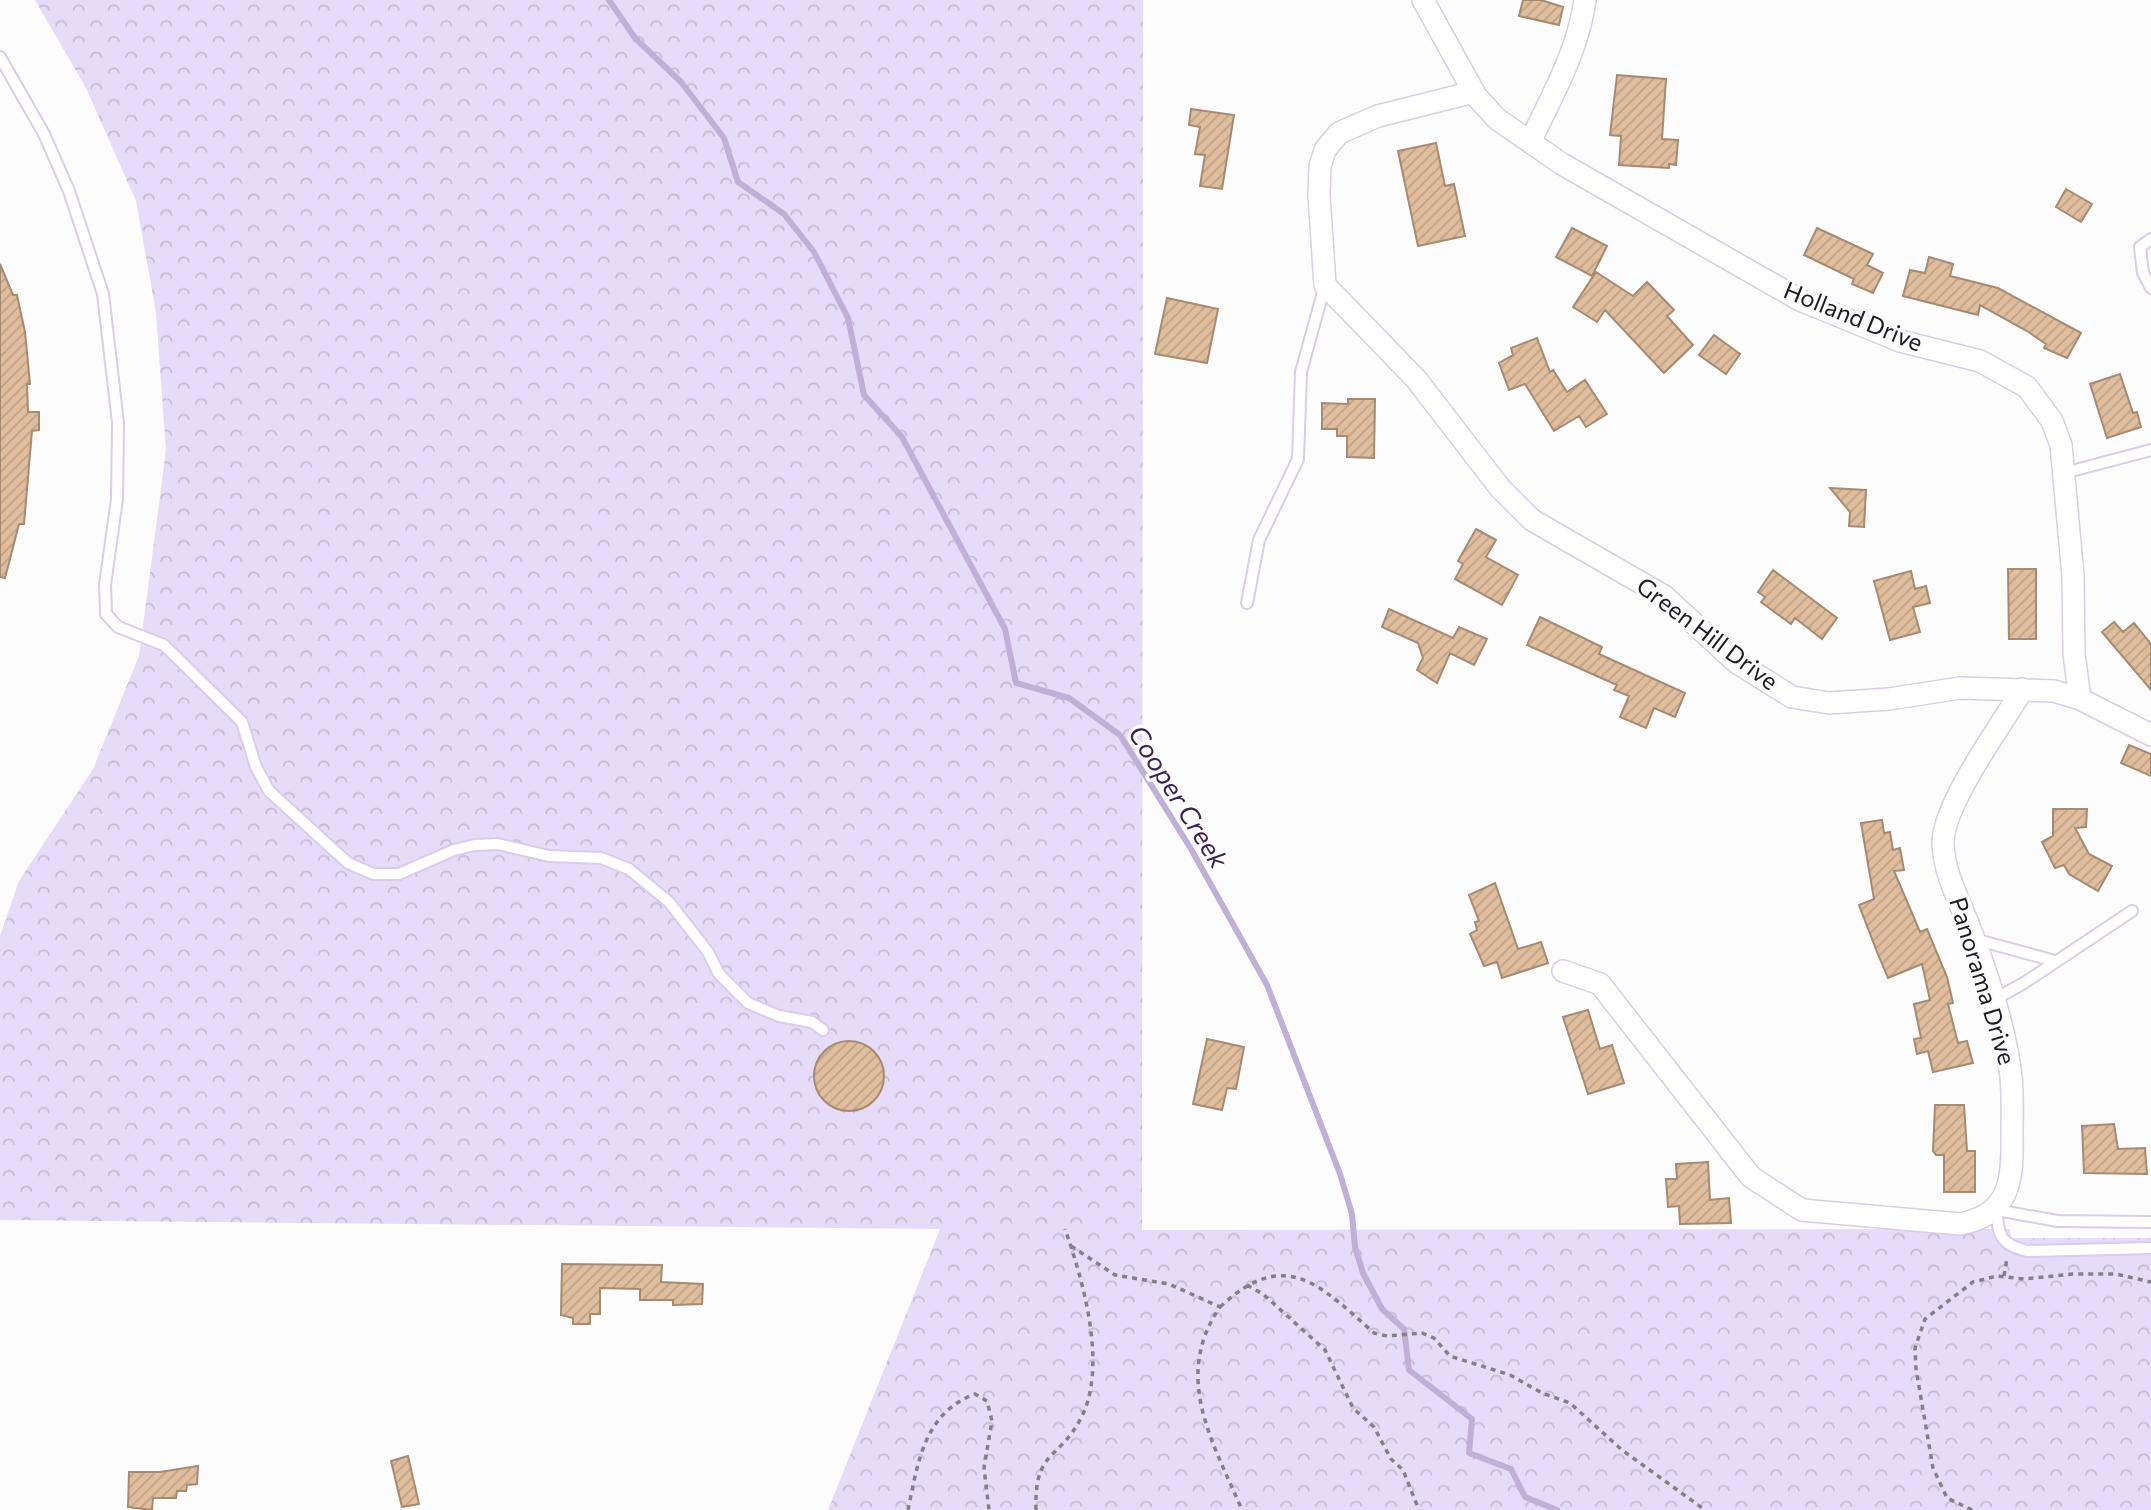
<svg xmlns="http://www.w3.org/2000/svg" width="2151" height="1510" font-family="Commissioner,sans-serif">
	<style>
		.park { fill: url(#park-crowns) }
		.lines { fill: none; stroke-linecap: round; stroke-linejoin: round }
		.stream { stroke: #c0b0d7; stroke-width: 6 }
		.building { fill: url(#building-hatch); stroke: #a58b73; stroke-width: 2 }
		.lane-casing { stroke: #d9ccec; stroke-width: 14 }
		.street-casing { stroke: #d9ccec; stroke-width: 24 }
		.path { stroke: #838187; stroke-width: 3.5; stroke-dasharray: 5 5; stroke-linecap: butt }
		.lane { stroke: #fff; stroke-width: 10 }
		.street { stroke: #fff; stroke-width: 21 }
		.labels { text-anchor: middle; stroke-width: 7; stroke-linejoin: round; paint-order: stroke }
		.street-label { font-size: 24px; fill: #1e1a25; stroke: #fcfcfc }
		.water-label { font-size: 26px; font-style: italic; fill: #3a2254; stroke: #fcfcfc }
	</style>
	<defs>
		<pattern id="park-crowns" width="20" height="18" patternUnits="userSpaceOnUse" patternTransform="scale(1.75)"><rect width="20" height="18" fill="#e6dbf8"/><path d="M2 6a3 3 0 1 1 6 0M12 15a3 3 0 1 1 6 0" fill="none" stroke="#c5bbd4"/></pattern>
		<pattern id="building-hatch" width="6" height="6" patternUnits="userSpaceOnUse" patternTransform="scale(1.75)"><rect width="6" height="6" fill="#dfbd9d"/><path d="M-1 1l2-2M0 6l6-6M5 7l2-2" fill="none" stroke="#bfa287"/></pattern>
	</defs>
	<rect width="100%" height="100%" fill="#fcfcfc"/>
	<path class="park" d="M35 0H1143L1142 1230 2010 1229 2011 1238H2151V1510H828L940 1229 0 1220V936L19 881 93 769 139 656 166 451 156 312 136 201 86 88Z"/>
	<g class="lines">
		<path class="stream" d="M609 0 635 38 681 82 724 138 738 182 784 214 814 252 848 318 864 395 902 437 1005 629 1016 683 1069 698 1120 735 1191 849 1267 985 1340 1174 1352 1214 1355 1247 1363 1273 1382 1309 1404 1329 1409 1370 1472 1419 1469 1453 1511 1469 1525 1497 1557 1510"/>
	</g>
	<path class="building" d="M1523 0H1541L1563 7 1559 25 1519 16Z
		M1617 75 1666 79 1662 139 1678 140 1676 165 1669 164V168L1619 165 1621 136 1610 135Z
		M1191 109 1234 115 1222 189 1200 186 1205 155 1195 154 1200 127 1189 125Z
		M1436 143 1445 186 1454 184 1465 236 1418 246 1398 151Z
		M2066 189 2092 204 2081 222 2056 207Z
		M1572 228 1607 246 1592 276 1556 257Z
		M1817 228 1873 254 1867 265 1883 273 1873 293 1852 284 1854 279 1804 255Z
		M1929 257 1953 264 1950 276 1998 288 2081 333 2067 358 2044 348 2046 344 2027 331 1980 305 1978 315 1903 296 1910 270 1925 273Z
		M0 264 13 295H17L25 332 30 384H27L28 412H39V430L32 431 24 524H19L5 578 0 577Z
		M1596 272 1633 296 1647 282 1674 310 1667 316 1693 345 1664 373 1605 310 1597 322 1573 307Z
		M1167 298 1218 309 1207 363 1155 354Z
		M1714 335 1740 354 1726 374 1699 355Z
		M1537 338 1550 372 1553 370 1567 392 1585 380 1607 414 1586 427 1579 416 1554 431 1525 384 1509 390 1499 363 1513 355 1511 348Z
		M2120 374 2133 413 2137 412 2141 427 2107 438 2090 384Z
		M1348 399H1375L1374 458 1347 457V436H1337V429H1322V403L1348 404Z
		M1830 488 1866 490 1864 527 1849 526 1850 512Z
		M1476 529 1496 540 1486 557 1518 575 1502 605 1455 579 1463 564 1458 561Z
		M2008 569H2036V639H2009Z
		M1773 570 1837 618 1822 639 1795 618 1791 624 1761 602 1765 597 1758 592Z
		M1911 571 1915 589 1926 586 1930 603 1913 607 1920 632 1890 640 1874 581Z
		M1389 609 1453 638 1459 627 1487 639 1474 665 1450 653 1437 683 1417 670 1423 658 1418 643 1382 627Z
		M1540 617 1602 647 1599 654 1685 693 1675 717 1654 708 1646 728 1620 717 1629 696 1614 690 1617 685 1527 645Z
		M2114 622 2123 632 2134 623 2151 644V690L2102 632Z
		M2129 745 2151 754V776L2121 763Z
		M2053 809H2087L2086 827 2075 828 2089 854 2112 866 2098 891 2069 874 2064 865 2055 868 2042 842 2053 836Z
		M1882 820 1884 833 1890 832 1893 850 1900 848 1904 870 1894 871 1920 932 1927 929 1947 977 1953 1003 1948 1004 1958 1043 1967 1041 1973 1063 1933 1072 1928 1051 1917 1054 1914 1039 1921 1038 1914 1004 1930 1000 1922 964 1888 978 1877 952 1859 905 1874 899 1861 823Z
		M1495 883 1518 949 1541 942 1548 963 1502 978 1497 962 1484 966 1470 934 1477 930 1475 922 1479 921 1469 895Z
		M1588 1010 1600 1049 1612 1045 1624 1083 1588 1094 1563 1017Z
		M1207 1039 1244 1047 1236 1089 1227 1088 1222 1110 1193 1104Z
		M814 1076a35 35 0 1 1 70 0a35 35 0 1 1-70 0Z
		M1935 1105H1964L1967 1151H1975V1192H1944V1155H1936L1933 1151Z
		M2114 1124 2118 1149 2145 1148 2147 1174 2084 1173 2082 1126Z
		M1708 1162 1710 1200 1729 1198 1731 1223 1680 1224 1679 1206 1668 1207 1666 1179H1677L1676 1164Z
		M562 1264 662 1265 661 1282 703 1284 702 1304 673 1305V1300H640V1289L600 1288V1314H590V1324H573V1318L561 1315Z
		M408 1456 419 1504 402 1507 391 1461Z
		M198 1466 197 1484 187 1485 186 1491H177L176 1498H153L152 1510 128 1507 129 1472H160Z"/>
	<g class="lines">
		<g class="lane-casing">
			<path id="lane" d="M0 57 44 134 69 191 103 294 118 423 117 499 105 585 106 614 118 627 164 645 242 722 256 767 269 791 348 863 373 874H399L454 850 475 845 498 844 549 856 601 858 629 869 669 902 708 952 719 974 748 1003 779 1016 812 1022 823 1030
				M2151 239 2140 247 2143 273 2151 288
				M2064 473 2151 450
				M1247 603 1259 540 1298 459 1301 372 1325 285
				M1974 939 2055 961
				M1993 1000 2024 983 2132 911
				M2151 1222 2058 1221 1996 1210C1999 1237 2000 1244 2027 1251L2151 1248"/>
		</g>
		<g class="street-casing">
			<path id="street" d="M1423 0 1476 96 1497 119 1562 164 1800 300 1900 341 1980 361 2027 387 2052 421 2061 445 2073 576 2074 654 2080 699 2151 735
				M1474 92 1378 116 1339 133 1325 150 1320 166 1319 195 1325 285 1416 379 1500 488 1532 520 1664 596 1736 662 1792 697 1829 703 1889 699 1960 688 2054 691 2080 699
				M1530 142C1552 96 1578 51 1585 0
				M1563 971 1600 984 1751 1177 1802 1210 1960 1224C2010 1215 2013 1180 2012 1136 2012 1116 2013 1096 2011 1077 2006 1031 1990 982 1974 939 1963 907 1944 877 1943 843 1943 804 2002 724 2023 689"/>
		</g>
		<path class="path" d="M1071 1246 1115 1275 1169 1284 1220 1307C1172 1377 1213 1442 1242 1510
			M2004 1276 2007 1258
			M1247 1285 1263 1294 1325 1350 1353 1408 1374 1427 1391 1459 1403 1470 1419 1510
			M1220 1307C1285 1246 1320 1285 1374 1333L1387 1336 1422 1333 1434 1338 1450 1356 1510 1375 1542 1393 1570 1403 1622 1450 1705 1510
			M908 1510C918 1462 924 1413 975 1394L987 1401 992 1421 984 1468 989 1510
			M1036 1510C1034 1449 1059 1461 1081 1418 1108 1367 1083 1280 1065 1229
			M1972 1510 1947 1498 1933 1468 1916 1369 1915 1348 1925 1319 1973 1282 1997 1276 2024 1279 2072 1274H2116L2151 1282"/>
		<use href="#lane" class="lane"/>
		<use href="#street" class="street"/>
	</g>
	<g class="labels">
		<g class="street-label">
			<text transform="translate(1853 317) rotate(22)" y="8">Holland Drive</text>
			<text transform="translate(1707 634) rotate(37)" y="8">Green Hill Drive</text>
			<text transform="translate(1982 981) rotate(73)" y="8">Panorama Drive</text>
		</g>
		<g class="water-label">
			<text transform="translate(1178 797) rotate(58)" y="9">Cooper Creek</text>
		</g>
	</g>
</svg>
